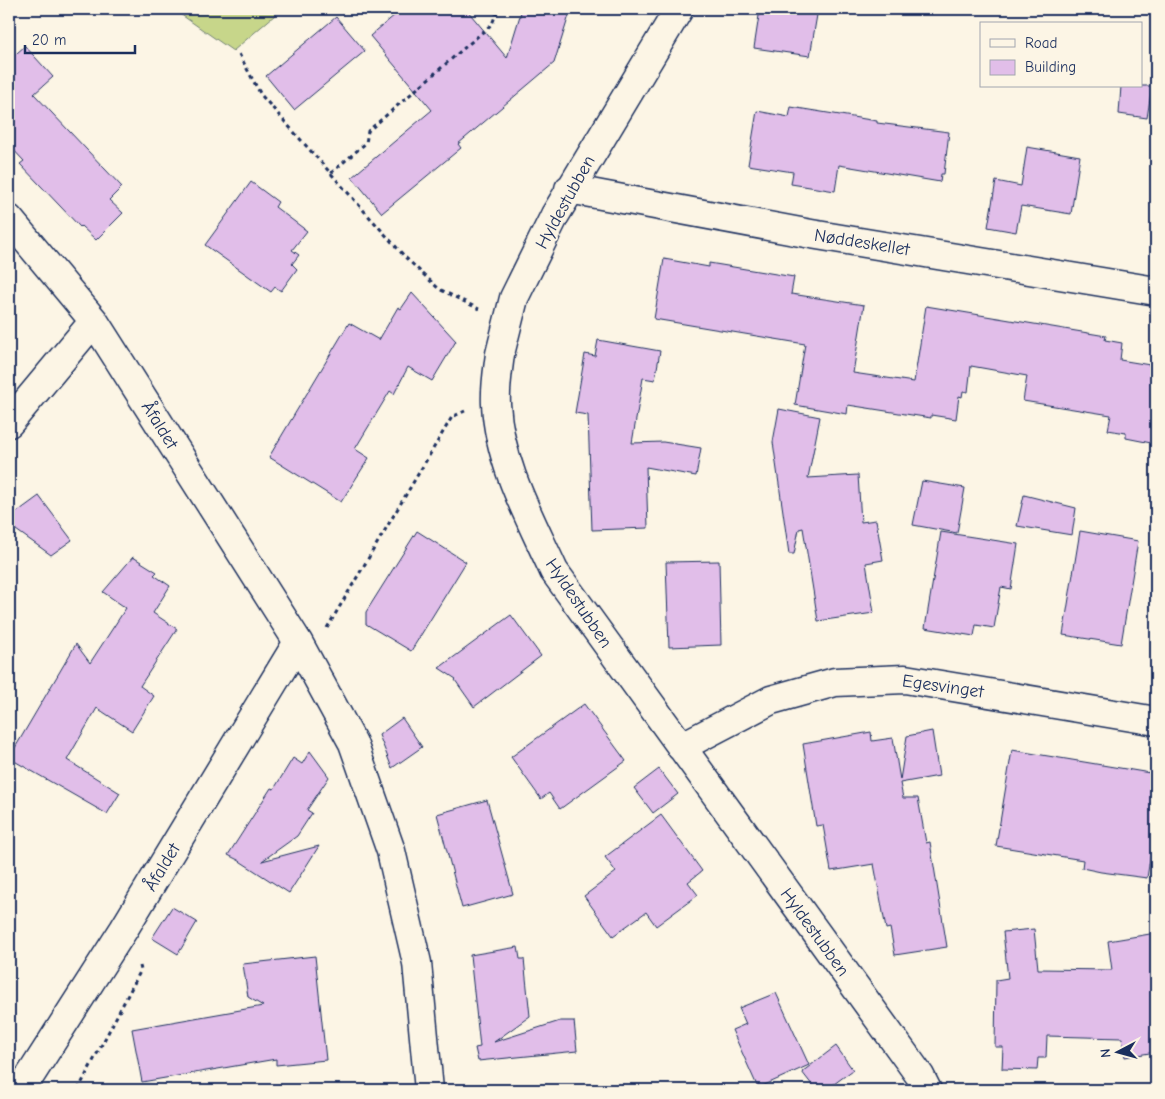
<svg xmlns="http://www.w3.org/2000/svg" width="1165" height="1099" font-family="'Comic Neue',sans-serif">
	<style>
		.green { fill: #c7d68a; stroke: #718274 }
		.building { fill: #e1bee9; stroke: #1b2f5e }
		.lines { fill: none; stroke-linecap: round; stroke-linejoin: round }
		.minor-casing { stroke: #1b2f5e; stroke-width: 31 }
		.path { stroke: #1b2f5e; stroke-width: 3; stroke-dasharray: 4 4; stroke-linecap: butt }
		.minor { stroke: #fcf5e5; stroke-width: 28 }
		.labels { text-anchor: middle; stroke-width: 4; stroke-linejoin: round; paint-order: stroke }
		.street-label { font-size: 18px; fill: #1b2f5e; stroke: #fcf5e5 }
	</style>
	<rect width="100%" height="100%" fill="#fcf5e5"/>
	<filter id="ink" filterUnits="userSpaceOnUse"><feTurbulence type="fractalNoise" baseFrequency=".02" numOctaves="2"/><feDisplacementMap in="SourceGraphic" scale="10" xChannelSelector="R" yChannelSelector="G"/><feConvolveMatrix kernelMatrix="1 2 1 2 8 2 1 2 1" color-interpolation-filters="sRGB"/></filter>
	<g filter="url(#ink)">
		<path class="green" d="M173 9H282L233 51Z"/>
		<path class="building" d="M402 9H466L507 58 522 9H571L554 63 458 144 461 148 382 213 352 177 432 110 370 36Z
			M760 9H818L810 56 754 48Z
			M336 17 365 51 294 110 266 76Z
			M25 46 53 77 34 94 122 187 109 200 123 213 96 240 81 226 80 227 20 164 24 161 9 145V60Z
			M1121 86H1152L1147 118 1119 114Z
			M791 107 877 121V123L949 132 944 174H941L940 182 839 165 835 191 791 184 793 172 748 165 757 111 789 117Z
			M1027 147 1080 156 1071 214 1021 206 1016 232 988 227 996 181 1021 186Z
			M251 182 278 202 275 207 307 231 292 250 299 255 292 264 297 269 281 291 275 287 271 292 205 245Z
			M664 259 709 267V263L794 277 791 294 864 305 853 373 914 382 926 306 1106 336 1105 340 1122 343 1120 360 1156 366V444L1126 438V433L1108 430 1111 415 1023 401 1027 376 971 366 968 392 963 391 962 397 959 396 956 419 931 415V418L848 405 847 414 795 405 805 344 654 319Z
			M412 293 456 341 432 381 408 367 394 394 390 391 355 449 369 458 341 502 269 457 349 323 379 340 398 307 401 309Z
			M598 340 660 351 655 380 643 378 632 443 663 442 701 448 696 476 646 467 648 528 592 530 588 415 575 413 585 354 595 356Z
			M779 409 820 417 808 478 858 475 861 522 876 520 883 560 866 563 874 613 818 621 803 528 799 529 794 554H789L773 442Z
			M922 481 965 488 957 533 913 525Z
			M1024 495 1076 508 1072 535 1017 526Z
			M39 496 72 540 51 555 9 525V518Z
			M417 531 466 562 411 651 366 624V612Z
			M1080 531 1138 541 1121 644 1063 635Z
			M941 532 1018 544 1011 589 1001 587 994 628 976 625 974 636 925 628Z
			M133 557 157 572 154 575 170 586 153 613 177 629 140 686 154 696 132 731 97 708 67 760 120 793 107 814 9 758 76 644 90 663 126 608 103 592Z
			M719 561 721 645 669 647 666 562Z
			M511 615 541 656 474 707 455 680 456 679 439 668Z
			M584 704 626 761 560 809 549 793 541 799 511 757Z
			M402 718 422 747 392 768 379 735Z
			M932 731 939 776 900 783 903 798H918L926 843 930 842 947 947 895 955 890 928 886 929 874 864 831 871 823 825 816 826 803 744 871 732 872 741 893 738 900 780 907 736Z
			M1012 750 1156 774V820L1147 878 1101 872 1082 868 1083 860 996 846Z
			M310 751 329 777 307 810 312 813 297 836 262 861 319 846 289 893 238 860 228 855 271 788 274 789 293 758 302 764Z
			M659 769 678 794 653 813 634 788Z
			M487 800 513 894 462 908 437 814Z
			M661 815 702 871 688 882 698 895 656 926 646 912 613 936 584 896 616 872 605 857Z
			M172 907 197 922 178 954 152 938Z
			M1034 929 1038 969 1112 970 1108 941 1156 933V1052L1125 1057 1122 1038 1047 1036 1046 1058H1038L1037 1070 1002 1069 1003 1047H995L996 980 1008 978 1003 932Z
			M518 947 520 959H524L530 1016 494 1042 560 1021H574L577 1051 478 1061 475 1048 480 1047 470 955Z
			M315 956 326 1060 276 1065V1059L142 1082 132 1029 263 1006 248 997 243 964Z
			M776 993 809 1065 758 1088 732 1030 746 1024 739 1008Z
			M836 1046 853 1070 826 1090H816L802 1072Z"/>
		<g class="lines">
			<g class="minor-casing">
				<path id="minor" d="M679 9 555 215 514 298 500 354C498 370 495 387 496 404 499 463 530 518 554 571L920 1076 927 1090
					M569 189 811 234 1156 291
					M9 219 94 321 298 642 353 743 391 851 417 963 429 1090
					M9 423 94 321
					M681 747 771 700 835 682 905 679 1156 721
					M21 1090 124 929 298 642"/>
			</g>
			<path class="path" d="M239 54 261 95 406 258 439 289 479 309
				M331 173 366 143 368 131 492 24 498 9
				M327 628 452 417 465 411
				M78 1090 141 970 140 966"/>
			<use href="#minor" class="minor"/>
		</g>
	</g>
	<g class="labels">
		<g class="street-label">
			<text transform="translate(565 202) rotate(-61)" y="6">Hyldestubben</text>
			<text transform="translate(862 242) rotate(9)" y="6">Nøddeskellet</text>
			<text transform="translate(160 425) rotate(58)" y="6">Åfaldet</text>
			<text transform="translate(579 603) rotate(56)" y="6">Hyldestubben</text>
			<text transform="translate(943 686) rotate(8)" y="6">Egesvinget</text>
			<text transform="translate(162 867) rotate(-59)" y="6">Åfaldet</text>
			<text transform="translate(815 932) rotate(54)" y="6">Hyldestubben</text>
		</g>
	</g>
	<rect width="1165" height="1099" fill="none" stroke="#fcf5e5" stroke-width="30"/>
	<rect x="15" y="15" width="1135" height="1069" fill="none" stroke="#1b2f5e" stroke-width="2" filter="url(#ink)"/>
	<rect x="980" y="22" width="162" height="65" fill="#fcf5e5" stroke="#a2a6af"/>
	<rect x="990" y="39" width="25" height="8" fill="#fcf5e5" stroke="#a2a6af"/>
	<text x="1025" y="48" font-size="15" fill="#1b2f5e">Road</text>
	<rect x="990" y="60" width="25" height="15" fill="#e1bee9" stroke="#a2a6af"/>
	<text x="1025" y="72" font-size="15" fill="#1b2f5e">Building</text>
	<g transform="translate(1118 1052) rotate(264)" stroke="#fcf5e5" stroke-width="4" paint-order="stroke">
	<path d="M0-4L9 19L0 12L-9 19Z" fill="#1b2f5e"/>
	<text y="-8" font-size="14" font-weight="bold" text-anchor="middle" fill="#1b2f5e">N</text>
	</g>
	<path d="M25 45v8h110v-8" fill="none" stroke="#1b2f5e" stroke-width="2.5"/>
	<text x="32" y="45" font-size="15" fill="#1b2f5e" stroke="#fcf5e5" stroke-width="4" paint-order="stroke">20 m</text>
</svg>
